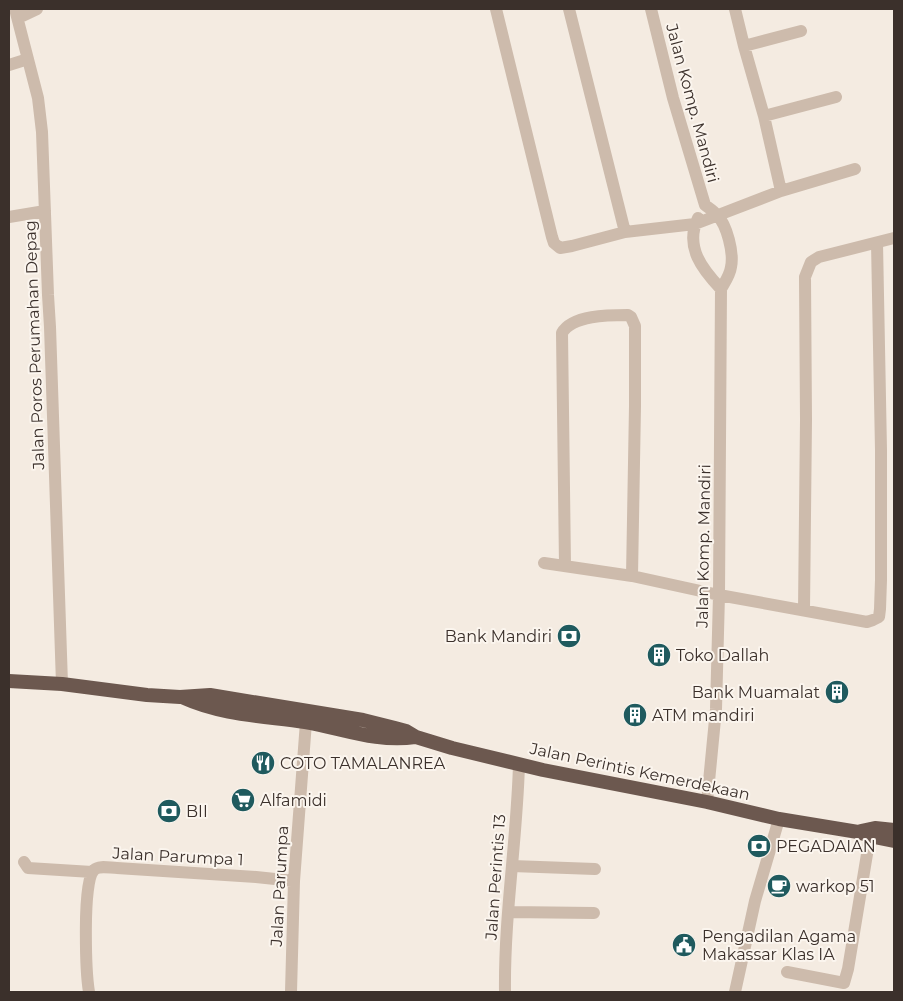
<svg xmlns="http://www.w3.org/2000/svg" width="903" height="1001" font-family="Montserrat,sans-serif">
	<style>
		.lines { fill: none; stroke-linecap: round; stroke-linejoin: round }
		.minor { stroke: #cdbbac; stroke-width: 12 }
		.trunk { stroke: #6c584f; stroke-width: 14 }
		.labels { text-anchor: middle; stroke-width: 4; stroke-linejoin: round; paint-order: stroke }
		.street-label { font-size: 16px; fill: #3b302b; stroke: #fbf5ee }
		.poi-label { font-size: 16px; fill: #3b302b; stroke: #fbf5ee; text-anchor: start }
	</style>
	<rect width="100%" height="100%" fill="#f4ebe1"/>
	<g class="lines">
		<path class="minor" d="M15 9 38 98 42 132 48 295 50 327 62 684
			M496 9 552 237 554 243 560 248 572 246 625 232 695 224 781 191 855 169
			M569 9 625 232
			M651 9 673 98 705 205C709 208 714 211 717 215 727 225 734 253 731 267 730 275 725 282 721 289L719 595 716 709 707 802
			M735 9 744 46 764 116 781 191
			M18 18 37 9
			M744 46 801 31
			M9 65 28 59
			M764 116 836 97
			M9 217 45 211
			M698 218C684 247 703 270 721 289
			M544 563 632 576 719 595 867 622 873 620 879 617 880 609 881 580V450L877 243
			M565 566 562 333C572 315 609 315 628 315L631 317 635 326V406L632 576
			M804 610 806 420 805 277 811 262 819 257 894 238
			M24 862 28 868 92 872
			M512 866 595 869
			M509 912 594 913
			M787 972 844 983 848 969 870 836
			M89 992C86 974 82 881 94 870 99 865 110 868 117 868L256 877 294 881
			M291 992 294 881 306 722
			M505 992C504 916 517 840 519 764
			M735 992 755 901 779 819"/>
		<path class="trunk" d="M9 681 62 684 147 695 180 697 210 695 363 720 395 728 406 731 416 737 452 748 543 770 707 802 779 819 858 832 874 837 894 841
			M184 698C221 715 264 716 305 722 341 728 378 743 415 737
			M861 831 875 828 894 830"/>
	</g>
	<defs>
		<g id="bank-disc" transform="scale(1.25)"><circle r="9.5" fill="#1f5a5e" stroke="#fbf5ee"/><path d="M-6-4H6V4H-6ZM0-2.3a2.3 2.3 0 1 0 0 4.6a2.3 2.3 0 1 0 0-4.6Z" fill="#fff"/></g>
		<g id="building-disc" transform="scale(1.25)"><circle r="9.5" fill="#1f5a5e" stroke="#fbf5ee"/><path d="M-4-6H4V6H1V3H-1V6H-4ZM-2.5-4.3h1.7v1.8h-1.7ZM.8-4.3h1.7v1.8H.8ZM-2.5-1h1.7V.8h-1.7ZM.8-1h1.7V.8H.8Z" fill="#fff"/></g>
		<g id="restaurant-disc" transform="scale(1.25)"><circle r="9.5" fill="#1f5a5e" stroke="#fbf5ee"/><path d="M-5-6h1v4h1v-4h1v4h1v-4h1v5L-1.5 .5V6h-2V.5L-5-1ZM5-6V6H3V1.5H1.5Q1.5-4 5-6Z" fill="#fff"/></g>
		<g id="supermarket-disc" transform="scale(1.25)"><circle r="9.5" fill="#1f5a5e" stroke="#fbf5ee"/><path d="M-6-5.5h2.5l.6 2H6L4.5 2H-2.5L-4.4-4H-6ZM-1.5 3.2a1.3 1.3 0 1 0 .1 0ZM3 3.2a1.3 1.3 0 1 0 .1 0Z" fill="#fff"/></g>
		<g id="cafe-disc" transform="scale(1.25)"><circle r="9.5" fill="#1f5a5e" stroke="#fbf5ee"/><path d="M-5.5-4.5H6V0H3Q3 3.5 0 3.5H-2.5Q-5.5 3.5-5.5 0ZM3-3.2v2h1.7v-2ZM-6 4.5H4V6H-6Z" fill="#fff"/></g>
		<g id="civic-disc" transform="scale(1.25)"><circle r="9.5" fill="#1f5a5e" stroke="#fbf5ee"/><path d="M-.6-6.5H3V-4.5H.6V-3L4-1V1h2V6H-6V1h2V-1L-.6-3ZM-1.2 2.5V6h2.4V2.5Z" fill="#fff"/></g>
	</defs>
	<g fill-rule="evenodd">
		<use href="#bank-disc" x="569" y="636"/>
		<use href="#building-disc" x="659" y="655"/>
		<use href="#building-disc" x="837" y="692"/>
		<use href="#building-disc" x="635" y="715"/>
		<use href="#restaurant-disc" x="263" y="763"/>
		<use href="#supermarket-disc" x="243" y="800"/>
		<use href="#bank-disc" x="169" y="811"/>
		<use href="#bank-disc" x="759" y="846"/>
		<use href="#cafe-disc" x="779" y="886"/>
		<use href="#civic-disc" x="684" y="945"/>
	</g>
	<g class="labels">
		<g class="street-label">
			<text transform="translate(693 103) rotate(75)" y="6">Jalan Komp. Mandiri</text>
			<text transform="translate(34 345) rotate(-92)" y="6">Jalan Poros Perumahan Depag</text>
			<text transform="translate(703 546) rotate(-89)" y="6">Jalan Komp. Mandiri</text>
			<text transform="translate(640 771) rotate(12)" y="6">Jalan Perintis Kemerdekaan</text>
			<text transform="translate(178 856) rotate(3)" y="6">Jalan Parumpa 1</text>
			<text transform="translate(495 877) rotate(-86)" y="6">Jalan Perintis 13</text>
			<text transform="translate(279 886) rotate(-87)" y="6">Jalan Parumpa</text>
		</g>
		<g class="poi-label">
			<text x="552" y="642" text-anchor="end">Bank Mandiri</text>
			<text x="676" y="661">Toko Dallah</text>
			<text x="820" y="698" text-anchor="end">Bank Muamalat</text>
			<text x="652" y="721">ATM mandiri</text>
			<text x="280" y="769">COTO TAMALANREA</text>
			<text x="260" y="806">Alfamidi</text>
			<text x="186" y="817">BII</text>
			<text x="776" y="852">PEGADAIAN</text>
			<text x="796" y="892">warkop 51</text>
			<text x="702" y="942">Pengadilan Agama<tspan x="702" dy="18">Makassar Klas IA</tspan></text>
		</g>
	</g>
	<rect width="903" height="1001" fill="none" stroke="#3b302b" stroke-width="20"/>
</svg>
